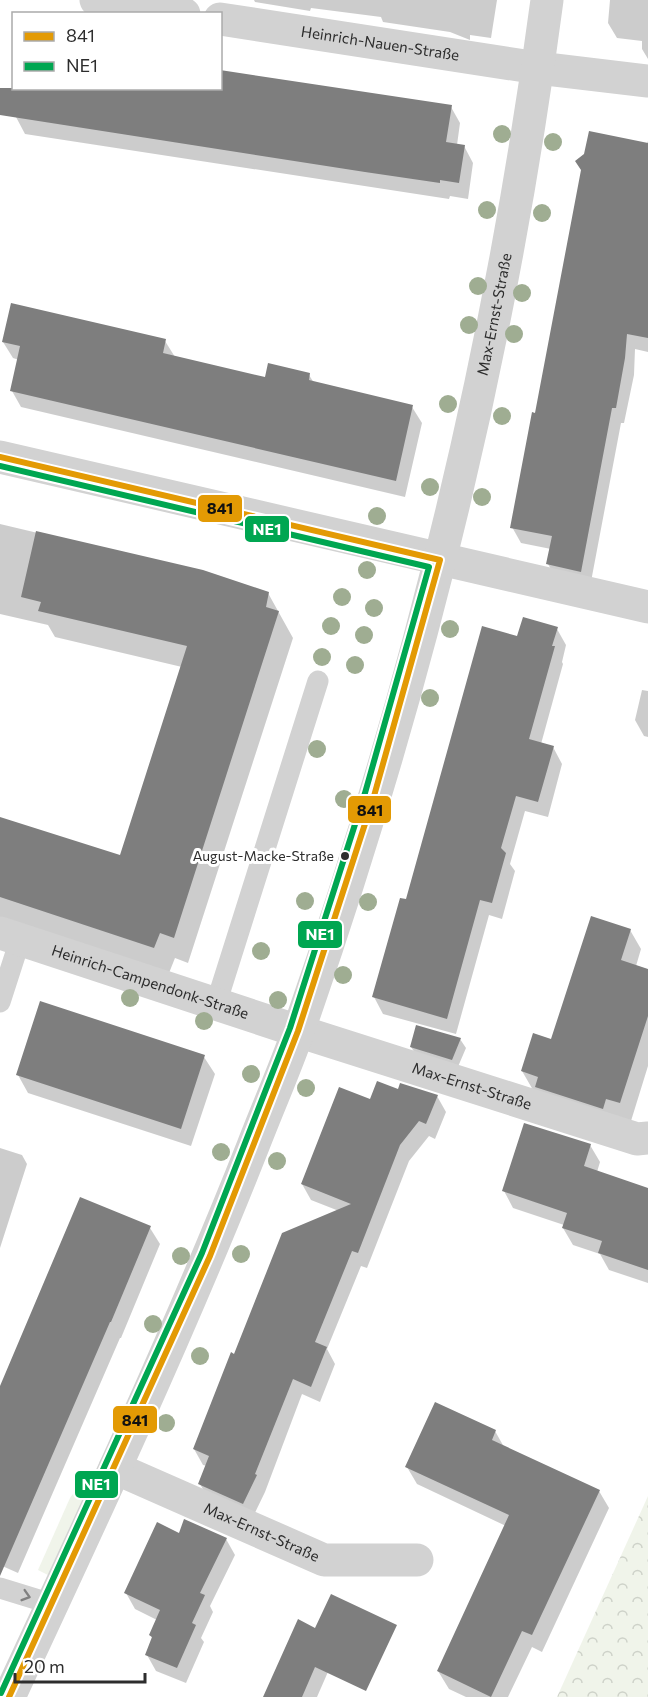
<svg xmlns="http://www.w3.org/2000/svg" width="648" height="1697" font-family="Commissioner,sans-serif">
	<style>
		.grass { fill: #f0f4ea }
		.park { fill: url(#park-crowns) }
		.shadow { fill: #0003 }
		.building { fill: #7e7e7e }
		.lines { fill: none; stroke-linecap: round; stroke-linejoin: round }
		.lane { stroke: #d2d2d2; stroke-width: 21 }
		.street { stroke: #d2d2d2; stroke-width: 33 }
		.bus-1-casing { stroke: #fff; stroke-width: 10 }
		.bus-2-casing { stroke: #fff; stroke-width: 10 }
		.bus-1 { stroke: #e39a04; stroke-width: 6 }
		.bus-2 { stroke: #00a651; stroke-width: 6 }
		.tree { fill: #9fad92 }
		.oneway { stroke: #808080 }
		.bus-dot { fill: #2d2d2d; stroke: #fff; stroke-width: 2 }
		.labels { text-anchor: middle; stroke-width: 6; stroke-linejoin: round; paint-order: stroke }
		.bus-label { font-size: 14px; fill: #2d2d2d; stroke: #fff; text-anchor: end }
		.street-label { font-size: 15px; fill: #2d2d2d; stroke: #fff }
		.line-badge { stroke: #fff; stroke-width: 2 }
		.badge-label { font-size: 16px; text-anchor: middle; font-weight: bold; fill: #fff }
		.pale-badge-label { font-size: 16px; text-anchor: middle; font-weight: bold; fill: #111 }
	</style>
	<defs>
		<pattern id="park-crowns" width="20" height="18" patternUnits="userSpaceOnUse" patternTransform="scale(1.5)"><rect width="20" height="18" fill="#f0f4ea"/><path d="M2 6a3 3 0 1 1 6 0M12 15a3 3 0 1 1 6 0" fill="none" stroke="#ced2c9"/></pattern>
	</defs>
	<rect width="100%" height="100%" fill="#fff"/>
	<path class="grass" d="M73 1494 87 1500 52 1577 38 1570 70 1498Z"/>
	<path class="park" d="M648 1496V1697H557Z"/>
	<path class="shadow" d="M254 0H497L491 38 470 35V40L450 32 383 22 381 17 311 8 310 11 255 2Z
		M610 0H648V59L642 49V41L617 38 608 23Z
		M451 107 460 123 457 145 464 146 473 163 468 199 450 196 449 199 25 134 16 117Z
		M648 141V352L635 349 634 375 624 423H621L590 587 557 580 548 564 551 549 521 543 512 527 537 414Z
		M165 341 175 357 267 379 309 375 314 383 412 407 422 423 405 497 21 407 12 391 19 360 13 358 3 342Z
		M0 524 202 572 268 593 293 638 188 963 175 958 169 973 0 918V818L121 857 182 667 55 637 48 625 0 614Z
		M557 629 566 645 562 662 563 664 541 744 553 747 562 764 548 817 525 811 510 864 515 871 502 919 489 915 456 1034 383 1014 374 997 407 901 518 638Z
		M642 690 648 691V737L644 736 635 720Z
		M630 930 641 949 636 966 648 970V1066L631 1121 533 1090 522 1071 552 1041Z
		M460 1039 466 1048 457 1069 417 1056 411 1047Z
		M204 1057 215 1074 191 1146 28 1093 18 1075Z
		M399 1091 437 1096 446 1112 435 1139 429 1136 409 1161 367 1268 361 1266 327 1349 335 1364 320 1402 302 1394 265 1492 252 1519 209 1500 200 1484 207 1466 203 1465 194 1449 234 1355 339 1211 311 1200 302 1184 371 1101Z
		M590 1145 600 1162 597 1172 648 1189V1283L609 1270 600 1254 573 1245 563 1228 564 1225 513 1208 504 1191Z
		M0 1148 22 1155 27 1164 0 1248Z
		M150 1228 160 1244 121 1338H120L18 1573 0 1565V1390Z
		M495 1431 504 1447 599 1491 609 1508 542 1652 532 1647 508 1697H466L449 1689 438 1671 506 1526 417 1484 407 1467Z
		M180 1535 226 1539 235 1555 210 1606 213 1612 201 1638 204 1642 186 1683 156 1671 147 1655 153 1639 150 1635 157 1620 135 1609 126 1593Z
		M296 1626 331 1665 317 1697H265Z"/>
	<path class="building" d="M220 70 452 105 446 142 465 145 459 183 440 180V183L365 172 0 115V88H220Z
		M589 131 648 143V338L627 334 625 358 616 408H612L581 572 546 564 552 536 510 528 532 412 535 413 581 170 575 161 584 154Z
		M11 303 166 339 163 353 265 377 268 363 310 373 309 380 413 405 396 481 10 391 20 346 2 342Z
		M36 531 203 570 269 592 266 607 279 611 174 938 160 933 154 948 0 897V817L120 855 187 646 38 611 41 602 21 597Z
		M523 617 558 627 552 646H555L529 739 554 746 538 802 516 796 501 848 506 853 492 903 480 900 447 1019 372 997 400 898 406 899 482 626 517 636Z
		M591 916 631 929 621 960 648 969V1016L620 1103 606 1099 603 1109 535 1087 538 1077 521 1071 533 1033 551 1039Z
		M40 1001 205 1055 181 1129 16 1075Z
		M416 1025 461 1038 452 1060 410 1047Z
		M377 1081 398 1089 400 1083 438 1095 426 1124 419 1121 400 1145 358 1253 352 1251 315 1342 327 1347 311 1387 293 1379 255 1474 257 1475 243 1504 198 1484 209 1456 193 1449 231 1352 234 1354 282 1233 351 1204 301 1184 339 1087 370 1099Z
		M524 1123 591 1144 584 1166 648 1188V1270L598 1253 602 1241 562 1228 567 1213 502 1191Z
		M80 1197 151 1226 111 1322H110L0 1576V1386Z
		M435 1402 496 1430 492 1440 600 1490 532 1635 522 1631 491 1697 437 1671 509 1515 405 1467Z
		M184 1519 227 1538 200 1593 205 1595 192 1623 196 1625 177 1668 145 1655 152 1637 149 1635 160 1610 124 1593 157 1522 179 1533Z
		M331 1594 397 1625 366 1691 315 1667 302 1697H263L298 1619 315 1628Z"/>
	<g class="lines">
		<path class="lane" d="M0 1002 20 940
			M216 1004 318 681
			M0 1588 52 1604"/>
		<g class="street">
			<path d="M96 0 184 14"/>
			<path id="s1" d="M220 19 538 68 648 81"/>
			<path d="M0 457 648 607"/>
			<path id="s2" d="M0 933 298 1031 637 1139 648 1138"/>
			<path id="s3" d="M115 1468 324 1560H417"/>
			<path id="s4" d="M9 1697C94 1515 179 1333 253 1146 268 1107 285 1069 299 1029 415 698 501 349 547 0"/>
		</g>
		<g class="bus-1-casing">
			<path id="bus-1" d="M0 457 440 560
				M9 1697 210 1256 298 1031 374 796 440 560"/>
		</g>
		<g class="bus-2-casing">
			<path id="bus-2" d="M0 466 429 567 365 793 290 1028 202 1253 1 1693"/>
		</g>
		<use href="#bus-1" class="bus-1"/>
		<use href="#bus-2" class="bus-2"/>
	</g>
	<g class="tree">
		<circle cx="502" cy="134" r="9"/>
		<circle cx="553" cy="142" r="9"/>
		<circle cx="487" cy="210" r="9"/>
		<circle cx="542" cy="213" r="9"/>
		<circle cx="478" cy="286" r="9"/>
		<circle cx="522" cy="293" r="9"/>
		<circle cx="469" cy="325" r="9"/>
		<circle cx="514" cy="334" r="9"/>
		<circle cx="448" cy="404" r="9"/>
		<circle cx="502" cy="416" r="9"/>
		<circle cx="430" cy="487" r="9"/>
		<circle cx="482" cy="497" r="9"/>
		<circle cx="377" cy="516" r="9"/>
		<circle cx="367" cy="570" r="9"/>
		<circle cx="342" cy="597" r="9"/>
		<circle cx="374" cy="608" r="9"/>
		<circle cx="331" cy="626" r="9"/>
		<circle cx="450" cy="629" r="9"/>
		<circle cx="364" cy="635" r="9"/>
		<circle cx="322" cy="657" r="9"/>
		<circle cx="355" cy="665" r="9"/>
		<circle cx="430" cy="698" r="9"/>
		<circle cx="317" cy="749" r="9"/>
		<circle cx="344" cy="799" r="9"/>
		<circle cx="305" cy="901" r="9"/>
		<circle cx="368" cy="902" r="9"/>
		<circle cx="261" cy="951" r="9"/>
		<circle cx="343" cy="975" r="9"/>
		<circle cx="130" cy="998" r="9"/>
		<circle cx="278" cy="1000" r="9"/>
		<circle cx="204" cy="1021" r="9"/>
		<circle cx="251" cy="1074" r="9"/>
		<circle cx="306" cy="1088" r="9"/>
		<circle cx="221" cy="1152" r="9"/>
		<circle cx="277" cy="1161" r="9"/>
		<circle cx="241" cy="1254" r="9"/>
		<circle cx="181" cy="1256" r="9"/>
		<circle cx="153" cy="1324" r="9"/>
		<circle cx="200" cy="1356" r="9"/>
		<circle cx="166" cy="1423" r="9"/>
	</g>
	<defs><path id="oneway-chevron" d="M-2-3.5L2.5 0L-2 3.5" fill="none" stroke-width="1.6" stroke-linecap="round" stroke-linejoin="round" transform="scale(1.5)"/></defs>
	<use class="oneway" href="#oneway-chevron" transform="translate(26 1596) rotate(17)"/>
	<circle class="bus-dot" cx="345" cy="856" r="5"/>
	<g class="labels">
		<g class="bus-label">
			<text x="334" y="861">August-Macke-Straße</text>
		</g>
		<g class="street-label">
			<text dy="5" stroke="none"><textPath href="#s1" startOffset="162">Heinrich-Nauen-Straße</textPath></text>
			<text dy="5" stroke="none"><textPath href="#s4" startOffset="1470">Max-Ernst-Straße</textPath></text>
			<text dy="5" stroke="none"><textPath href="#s2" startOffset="158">Heinrich-Campendonk-Straße</textPath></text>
			<text dy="5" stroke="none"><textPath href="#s2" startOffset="496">Max-Ernst-Straße</textPath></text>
			<text dy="5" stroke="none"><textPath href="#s3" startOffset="160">Max-Ernst-Straße</textPath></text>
		</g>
	</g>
	<g class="line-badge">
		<rect x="197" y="494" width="46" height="29" rx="6" fill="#e39a04"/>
		<rect x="244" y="515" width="46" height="28" rx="6" fill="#00a651"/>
		<rect x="347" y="795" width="45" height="29" rx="6" fill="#e39a04"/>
		<rect x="297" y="920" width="46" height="29" rx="6" fill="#00a651"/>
		<rect x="112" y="1405" width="46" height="29" rx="6" fill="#e39a04"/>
		<rect x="74" y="1470" width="45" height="29" rx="6" fill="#00a651"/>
	</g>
	<g class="badge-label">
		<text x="267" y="535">NE1</text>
		<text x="320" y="940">NE1</text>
		<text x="96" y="1490">NE1</text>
	</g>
	<g class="pale-badge-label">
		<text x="220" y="514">841</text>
		<text x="370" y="816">841</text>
		<text x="135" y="1426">841</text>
	</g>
	<rect x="12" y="12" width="210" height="78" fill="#ffffff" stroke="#ababab" stroke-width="1.5"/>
	<rect x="24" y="32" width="30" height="9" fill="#e39a04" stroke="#ababab" stroke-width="1.5"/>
	<text x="66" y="42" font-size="18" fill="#2d2d2d">841</text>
	<rect x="24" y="62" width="30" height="9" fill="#00a651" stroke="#ababab" stroke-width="1.5"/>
	<text x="66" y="72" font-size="18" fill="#2d2d2d">NE1</text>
	<path d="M15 1673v9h130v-9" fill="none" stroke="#2d2d2d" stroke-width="3"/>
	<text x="24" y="1673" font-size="18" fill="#2d2d2d" stroke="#ffffff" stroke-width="4.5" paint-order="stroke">20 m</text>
</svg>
